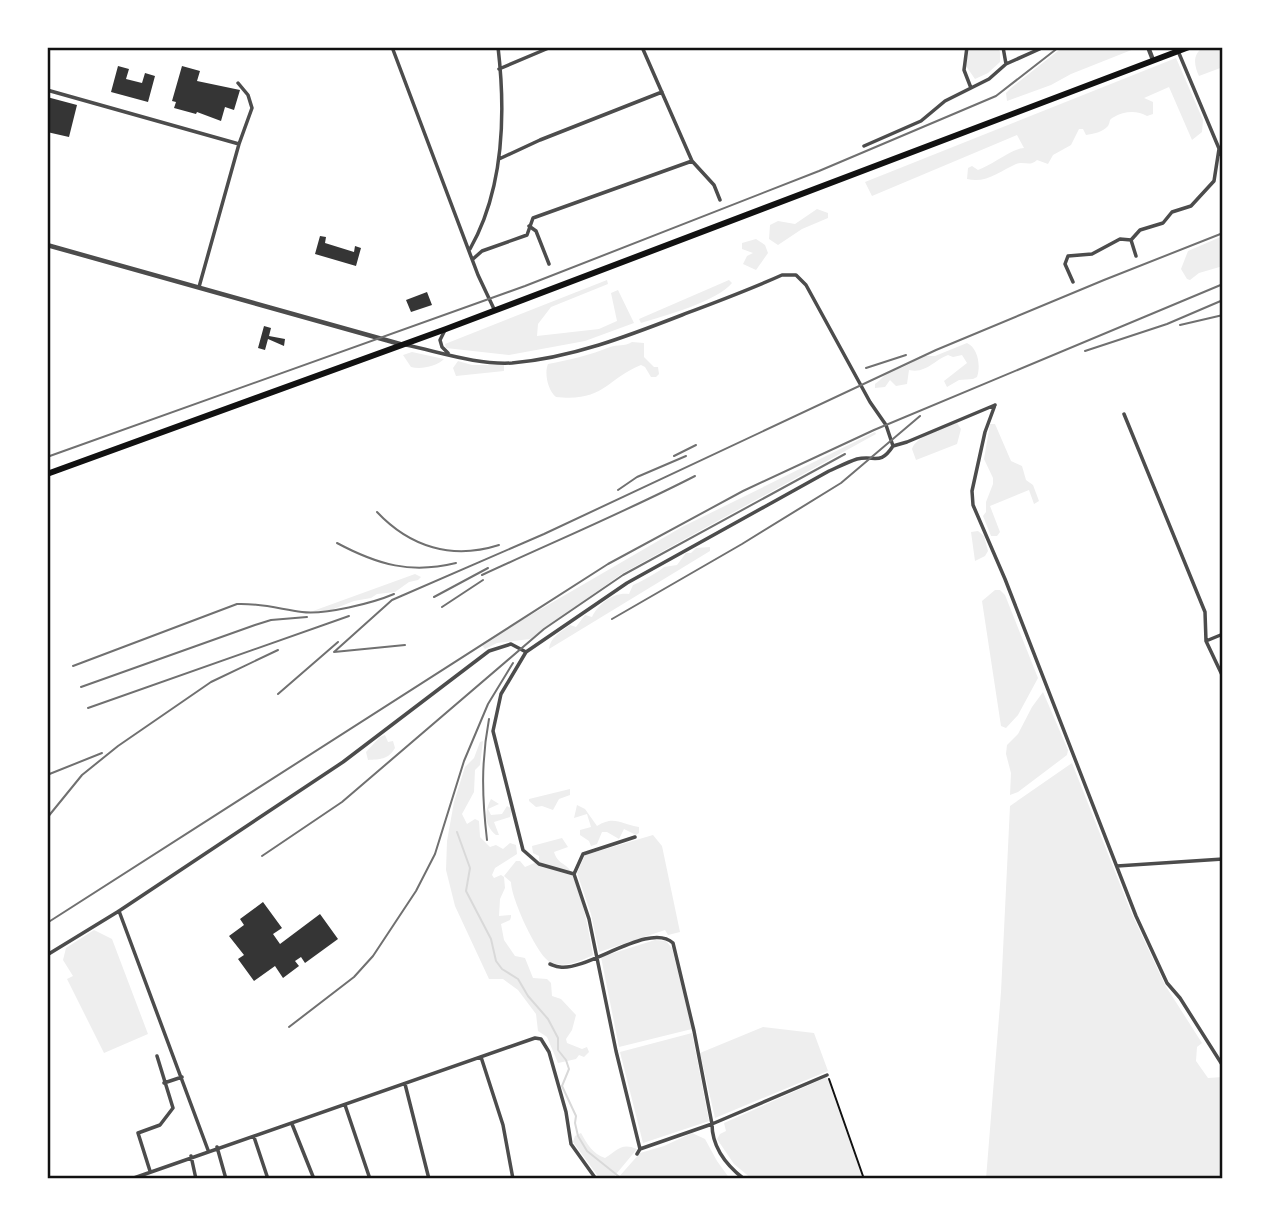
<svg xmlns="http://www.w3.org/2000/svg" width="1270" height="1226" font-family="'Times New Roman',serif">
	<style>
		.green { fill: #eee }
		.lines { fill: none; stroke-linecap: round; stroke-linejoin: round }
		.stream { stroke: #d9d9d9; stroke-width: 2 }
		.building { fill: #353535 }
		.path { stroke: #111; stroke-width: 2 }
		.minor { stroke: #4c4c4c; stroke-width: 3.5 }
		.tertiary { stroke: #4c4c4c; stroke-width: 4.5 }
		.primary { stroke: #111; stroke-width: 6 }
		.tram { stroke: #707070; stroke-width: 2 }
		.rail { stroke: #707070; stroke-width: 2 }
		.neatline { fill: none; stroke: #111; stroke-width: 2.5 }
	</style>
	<rect width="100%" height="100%" fill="#fff"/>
	<path class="green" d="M969 47H998L1000 52V62L988 73 975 79 966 66Z
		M1063 47H1139L1071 74 1051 85 1007 101 1006 93 1011 88Z
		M1204 47H1223V67L1199 76C1194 65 1192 54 1204 47Z
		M1176 58 1203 120 1202 132 1192 140 1169 87 1144 98 1153 102V114L1147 116C1137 110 1124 111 1114 117 1108 120 1111 121 1108 126 1103 132 1093 134 1086 135L1083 129H1079L1071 145 1053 155 1048 164 1037 160C1030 167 1025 161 1016 164 1000 171 986 184 967 179L968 168 972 166 978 170C992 165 1013 148 1024 148L1017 135 872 196 865 182Z
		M817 209 828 213V218L802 229 778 245 769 239 770 225 778 221 795 224Z
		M1223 236V266L1199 273 1190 280 1187 279 1181 269 1188 251Z
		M756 239 765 245 768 253 756 270 743 264 747 256 753 253 742 249V243Z
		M607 280 608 284 551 307 538 324 537 336 599 329 617 321 611 293 618 290 634 323 585 341 509 355 446 348 445 344Z
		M729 280 732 283C718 301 664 316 641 323L639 319Z
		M632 342 644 343V357L654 367H658L659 374 656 377H651L645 367 641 365C605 380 604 402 556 397 548 391 544 373 548 364 569 360 591 355 610 347 618 344 624 347 632 342Z
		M967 343C978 348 981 366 977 377L973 379 959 380 947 387 944 381 967 363 962 355 953 357 948 355C934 360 926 374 909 370L907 384 896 386 890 380 885 387 875 388V384C878 382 881 379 884 376 896 367 909 368 920 356H935Z
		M412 352 444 359C437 366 421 370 411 367L403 355Z
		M458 361 472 365H504V371L456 376 453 368Z
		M957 423 961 429 957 444 916 460 912 449C915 437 945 426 957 423Z
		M990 424H995L1011 461 1022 466 1026 480 1033 485 1039 501 1034 504 1029 490 990 506 1000 532 997 536H991L983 516 986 512V502L993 484V478L984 459Z
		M875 432 876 434 623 573 530 639 497 643 485 649 481 644 682 527Z
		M978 531 984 536 988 551 985 556 975 561 971 532Z
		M710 547V551L549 649C550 637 561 632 570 625L576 627 585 615 592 617C599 603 614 592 629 594L633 585C637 584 662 570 664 567L677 565 686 553H691L696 548Z
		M415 574 421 577 418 580 409 582 395 592 377 594 371 598 354 601 331 610 313 611Z
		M995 590H1000L1005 595 1038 678 1018 715 1006 728 1001 726 982 601Z
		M1043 692 1068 750 1067 755 1018 792 1010 795 1011 773 1006 754 1007 745 1018 734 1032 707Z
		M385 735 388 742 393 741 395 748C388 760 380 759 368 760L366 752 380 737Z
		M483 741 480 765 475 770 474 792 462 814 467 824 475 819 479 821 480 837 490 847 496 845 503 849 510 843 516 845 517 854 495 868 492 875 494 878 501 875 504 877 505 888 500 899 499 916 511 915V917L510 920 501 924 504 940 515 956 525 958 533 978 547 979 551 983 552 996 561 999 576 1015 572 1030 566 1039 567 1043 582 1049 587 1047 589 1052 584 1057 579 1055 576 1059 558 1063 547 1037 538 1031 536 1014 518 990 503 979H489L455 906 446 870 447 841 454 802 465 767 474 758 480 742Z
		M1072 763 1131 912 1165 985 1202 1043 1197 1047 1196 1061 1208 1078 1223 1077V1179H986L1001 992 1010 806Z
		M570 789V795L559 799 553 810 542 806 536 807 529 801V799Z
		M491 799 499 804 488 809 491 815 502 814 507 806 512 809 510 817 494 822 499 835H496C484 825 484 812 491 799Z
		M577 805 585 809 597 826C614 815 621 824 639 827V833L636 835 624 829 619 839 607 832H602L597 844 591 846 589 841 580 835V830L591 827 587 814 574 818Z
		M653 835 662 846 680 932 668 935 665 930 599 952 591 914 577 873 585 855Z
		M562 838 568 847 554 852C558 865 567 863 571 872 583 898 588 927 593 955 581 961 563 969 550 962 537 955 511 898 511 882L504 876 516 861H520L525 867 539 861V856L533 853 532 846Z
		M94 930 112 939 148 1034 104 1053 67 979 73 976 63 960 66 948Z
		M655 940 666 941 672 948 692 1029 619 1047 601 957Z
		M763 1027 814 1033 828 1071 715 1118 700 1053Z
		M692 1033 709 1121 643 1143 620 1052Z
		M827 1077 863 1179H752L734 1164 717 1139 720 1134 726 1131 724 1123Z
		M581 1133C587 1144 593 1154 605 1158 617 1151 621 1142 637 1149L612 1179H600L573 1142 575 1136Z
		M692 1133 705 1139 717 1161 730 1179H617L640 1153 664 1146Z"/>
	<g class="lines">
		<path class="stream" d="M457 832 470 868 466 891 491 939 496 961 502 969 518 979 528 996 548 1019 558 1038V1050L566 1060 569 1069 562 1086 576 1116 575 1123 578 1136 587 1151 622 1179"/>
	</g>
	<path class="building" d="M118 66 129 69 126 79 142 83 145 73 155 76 148 102 111 92Z
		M182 66 200 71 197 81 240 90 234 110 225 107 221 121 197 112 196 114 174 108 176 102 172 101Z
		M47 97 77 105 69 137 47 132Z
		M320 236 326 237 325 243 354 252 355 246 361 248 356 266 315 254Z
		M427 292 432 305 411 312 406 300Z
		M264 326 271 328 269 336 285 339 284 346 268 339 265 350 258 348Z
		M263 902 282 928 273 934 280 944 320 914 338 939 305 963 301 957 295 961 299 966 283 978 275 966 254 981 238 959 244 955 229 936 244 925 240 919Z"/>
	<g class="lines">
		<path class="path" d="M829 1079 864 1179"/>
		<path class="minor" d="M236 47 239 48
			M392 47 478 275 494 309
			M642 47 692 161 714 185 720 200
			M967 47 964 70 971 88
			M1178 51 1223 158
			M1006 64 1044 47
			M499 69 551 47
			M47 90 239 144
			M864 146 921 121 945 101 989 79 1006 64 1003 47
			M499 159 540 140 662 92
			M529 226 536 231 549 264
			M470 249C504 189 506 115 498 47
			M1136 256 1131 240 1140 230 1163 223 1172 212 1191 206 1214 181 1219 149
			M473 259 482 251 527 235 533 218 692 161
			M1073 282 1065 264 1068 256 1092 254 1120 239 1131 240
			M199 287 239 144 252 108 248 95 238 83
			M445 330 440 340 442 347 448 353
			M406 345C440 352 477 365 512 363 571 358 628 336 682 315 716 302 749 290 782 275H796L806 285 870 402 886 425 893 446
			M995 405 985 432 972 491 973 505 1005 579 1136 916 1167 983 1180 998 1223 1066
			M1124 414 1205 612 1206 641 1223 677
			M1206 641 1223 634
			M1117 866 1223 859
			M574 874 583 854 635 837
			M119 911 208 1150
			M47 955 119 911 343 762 489 651 511 644 526 652
			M550 964C553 965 556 967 560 967 588 971 650 921 673 943L694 1031 712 1124C712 1147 726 1165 744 1179
			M481 1057 503 1125 513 1179
			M164 1083 182 1077
			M405 1084 429 1179
			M345 1105 370 1179
			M292 1124 314 1179
			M254 1137 268 1179
			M217 1147 226 1179
			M640 1149 616 1051 589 919 574 874 539 864 523 850 493 731 501 694 526 652 627 583 829 471C838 467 848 462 857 459 875 455 880 466 893 446L907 442 995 405
			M637 1154 640 1149 712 1124 827 1075
			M191 1156 196 1179
			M150 1171 138 1133 160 1125 173 1108 157 1056
			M131 1179 535 1038 541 1039 549 1052 566 1112 571 1144 596 1179"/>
		<path class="tertiary" d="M1148 47 1153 60
			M47 245 400 344"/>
		<path class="primary" d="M47 474 446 329 1189 47"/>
		<path class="tram" d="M47 457 525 286 819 171 996 96 1059 47"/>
		<path class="rail" d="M1180 325 1223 315
			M1085 351 1167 324 1223 300
			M866 368 906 355
			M674 456 696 445
			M618 490 637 477 686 456
			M377 512C410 547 452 560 499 545
			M337 543C378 565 411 574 456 563
			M482 575C553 542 625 512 695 476
			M434 597 488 568
			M442 607 483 580
			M612 619 742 544 841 483 920 416
			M405 645 334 652 392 600 544 534 936 350 1104 280 1223 233
			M73 666 237 604C261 603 280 609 302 612 325 615 373 603 394 594
			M81 687 255 625 271 620 307 617
			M278 694 338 642
			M88 708 349 616
			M47 775 102 753
			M47 818 82 775 118 746 211 682 278 650
			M487 840C482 797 481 762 489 719
			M262 856 342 802 544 629 623 575 845 454
			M47 923 608 564 743 491 874 430 1223 284
			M289 1027 354 977 373 956 416 891 435 854 464 761 488 704 513 663"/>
	</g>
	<rect width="1270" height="1226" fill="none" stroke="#ffffff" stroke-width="98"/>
	<rect x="49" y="49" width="1172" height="1128" class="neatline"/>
</svg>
